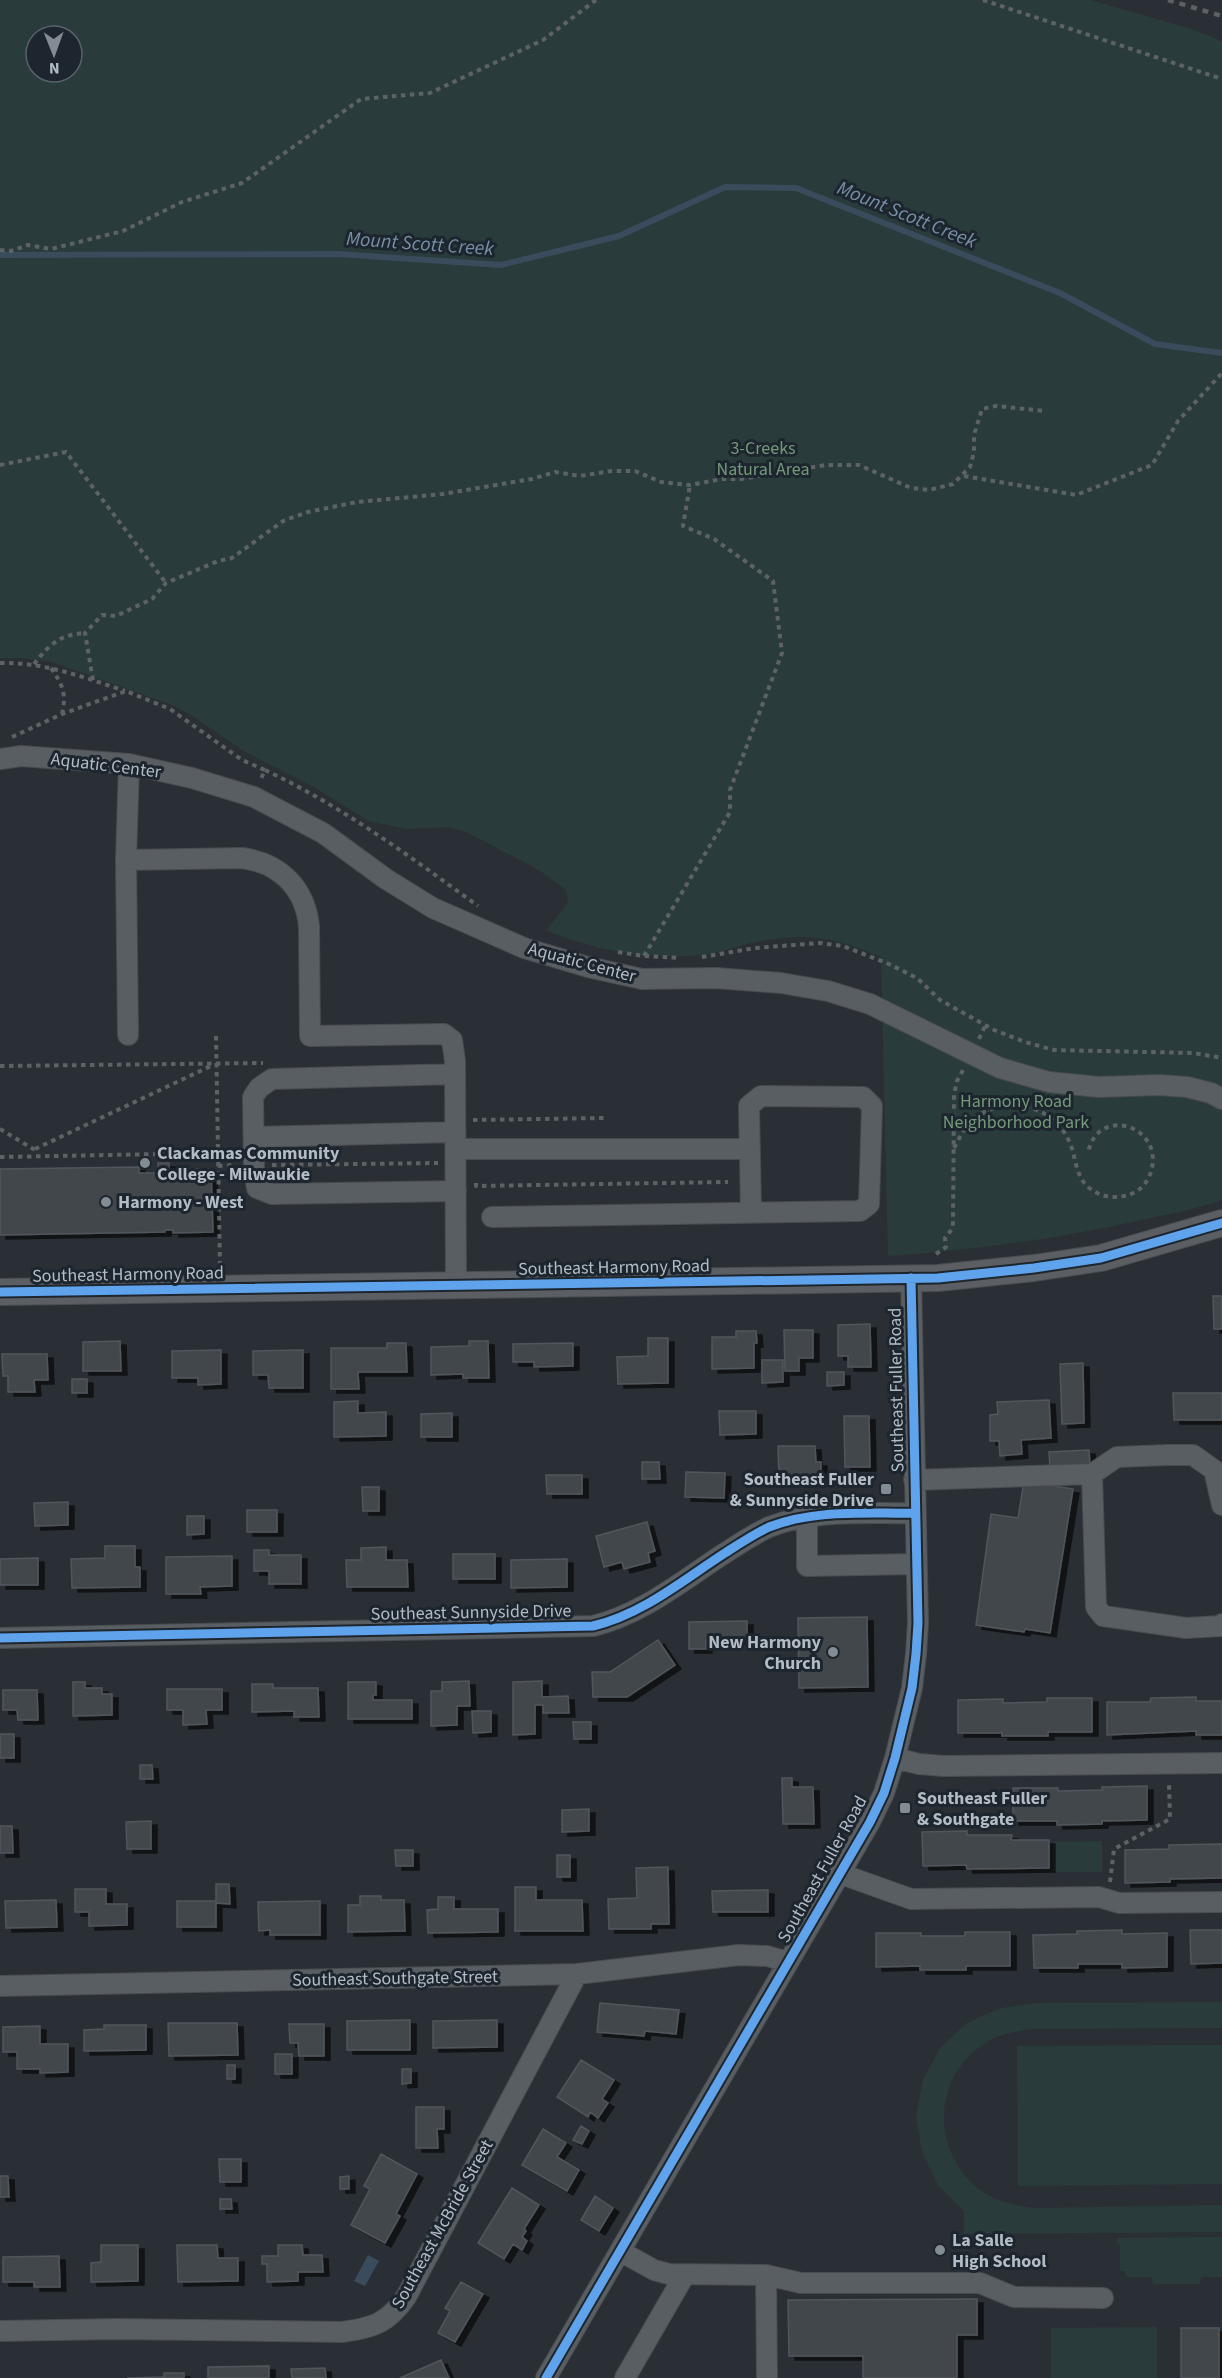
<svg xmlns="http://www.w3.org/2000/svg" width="1222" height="2378" font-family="'Source Sans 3',sans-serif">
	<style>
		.green { fill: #2a3b3b; fill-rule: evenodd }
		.water { fill: #3a4b5c }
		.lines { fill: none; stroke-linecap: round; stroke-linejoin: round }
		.stream { stroke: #3a4b5c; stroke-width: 6 }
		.building { fill: #43474c; stroke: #51565c; stroke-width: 1.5; filter: url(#shadow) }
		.minor-casing { stroke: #484b4f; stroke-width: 22 }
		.major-casing { stroke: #474c51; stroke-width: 28 }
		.path { stroke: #5d6266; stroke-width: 4; stroke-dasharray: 4.5 4.5; stroke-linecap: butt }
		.minor { stroke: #595e62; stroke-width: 20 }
		.major { stroke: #5b5f64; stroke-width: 26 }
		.rail { stroke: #5d6166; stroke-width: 4.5; stroke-dasharray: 6 6; stroke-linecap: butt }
		.cycleway-casing { stroke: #1d262e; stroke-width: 13 }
		.cycleway { stroke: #60a3ed; stroke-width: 9 }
		.poi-dot { fill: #838b93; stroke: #1d262e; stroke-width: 2 }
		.labels { text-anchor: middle; stroke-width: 6; stroke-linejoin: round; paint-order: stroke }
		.park-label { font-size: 18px; fill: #749979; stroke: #1d262e }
		.street-label { font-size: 18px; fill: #b3bcc5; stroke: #1d262e }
		.poi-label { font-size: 18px; font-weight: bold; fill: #b3bcc5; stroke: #1d262e; text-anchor: start }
		.water-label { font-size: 20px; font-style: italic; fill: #778fa6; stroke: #1d262e }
	</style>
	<defs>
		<filter id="shadow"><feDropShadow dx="6" dy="4" stdDeviation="0" flood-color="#0009"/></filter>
	</defs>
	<rect width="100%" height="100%" fill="#2a2f35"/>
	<path class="green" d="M0 0H1090L1192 29 1222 41V1200C1196 1209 1169 1214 1142 1220 1057 1239 975 1250 888 1256L881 957C833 937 808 932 757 942 739 945 721 953 703 955 672 958 630 955 599 948 581 943 564 937 546 931L568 902 566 890 539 870 466 832 449 827 406 829 368 821 314 787 247 753 191 715 172 705 52 662 20 658H0ZM36 36H72V72H36Z
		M1102 1841V1872H1054V1842Z
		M1222 2002V2028L1031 2029C1021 2031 1009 2032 999 2036 936 2063 926 2141 975 2186 991 2201 1013 2205 1034 2208L1222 2205V2232L964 2234V2211L938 2185 922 2152 916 2116 923 2080 940 2048 967 2023 1001 2008 1037 2003Z
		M1222 2045V2184L1018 2186 1017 2046Z
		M1222 2237V2277H1201L1200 2284H1153L1152 2277H1126L1125 2271H1120V2245L1117 2244V2238Z
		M1157 2327V2378H1051V2328Z"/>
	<path class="water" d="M368 2255 379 2261 365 2286 354 2281Z"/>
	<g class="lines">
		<path class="stream" d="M0 255 338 254 501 265 619 236 725 187 796 188 1060 293 1155 344 1222 353"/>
	</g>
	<path class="building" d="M158 1163H169V1170L211 1169 213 1232 173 1233V1230H165V1232L0 1235V1169L139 1167V1173H158Z
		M1213 1296H1222V1329H1214Z
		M870 1324 871 1367H848V1356H838V1325Z
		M784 1330H813V1358H799V1371H785Z
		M736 1331H756L757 1343H754V1368L712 1369V1337H736Z
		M648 1338H668V1383L618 1384 617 1357 648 1356Z
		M120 1341 121 1371H83V1342Z
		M469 1341H488L489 1378H463V1374L431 1375V1347L469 1346Z
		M387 1343H406L407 1372H358L359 1389H331V1348H387Z
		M573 1343V1366L534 1367V1362H513V1344Z
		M221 1350V1384L198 1385V1378H172V1351Z
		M303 1350V1388H269L268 1375H253V1351Z
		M2 1354H47L48 1380H34L35 1392H8V1376H3Z
		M762 1360H783V1382L762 1383Z
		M1083 1363 1084 1423 1062 1424 1060 1364Z
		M827 1372H844V1385L827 1386Z
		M72 1379H87V1393H72Z
		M1173 1393H1222V1420H1174Z
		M1049 1400 1051 1438 1021 1440 1022 1454 1000 1456 999 1441H990V1415L998 1414 997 1402Z
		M358 1401V1413L386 1412V1436L334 1437V1402Z
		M719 1411H756V1434L720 1435Z
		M452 1413V1437H421V1414Z
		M844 1416H869L870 1467H845Z
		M778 1446H815L816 1462H821V1475H779Z
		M1089 1450 1090 1466 1050 1468 1049 1452Z
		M642 1462H659L660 1479H642Z
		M686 1472 725 1473 724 1498 685 1497Z
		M546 1475H582V1494H547Z
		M1024 1481 1073 1489 1050 1633 1025 1629 1024 1632 976 1625 991 1514 1018 1518Z
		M362 1487H379V1511H363Z
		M68 1502V1525L35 1526 34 1503Z
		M247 1510H277V1532H247Z
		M187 1516H204V1534L187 1535Z
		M647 1522 655 1551 648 1553 650 1562 624 1569 622 1562 604 1567 596 1536Z
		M105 1546H135V1567H140V1587L72 1588 71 1559 105 1558Z
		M386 1547V1560H407L408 1587H347L346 1560H361V1548Z
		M254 1550H269V1555H301V1584H269V1571H254Z
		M453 1554H495V1579H453Z
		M232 1556V1586L200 1587 201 1594H166V1557Z
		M38 1558V1585H0V1559Z
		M567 1559V1587L511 1588V1560Z
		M867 1617 868 1687 799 1688 798 1618Z
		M747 1621V1640L706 1641V1649H689V1622Z
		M658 1640 675 1665 627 1697H593L592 1672H610Z
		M469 1681 470 1706H457V1725L431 1726V1691H442V1682Z
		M542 1681V1697L568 1696 569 1713H543V1705H535V1734L513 1735V1682Z
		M73 1682H85V1688H102V1694H112V1715L73 1716Z
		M348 1682H376V1695H373V1700H412V1719H348Z
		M252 1684H273V1688H318L319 1717H294V1711L252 1712Z
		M167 1689H222V1710H206L207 1724 183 1725V1710H167Z
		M3 1690H37L38 1720H18L17 1710H3Z
		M1196 1697V1701H1222V1735H1196V1731L1107 1735V1702H1150L1151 1698Z
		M1047 1698H1092V1732H1048V1736H1002V1733H958V1700L1003 1699V1703L1047 1702Z
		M472 1711H491V1732L473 1733Z
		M573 1722H591V1739H574Z
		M0 1734H14V1758H0Z
		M140 1765H152L153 1779H140Z
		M782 1778H792V1787H813L814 1824H783Z
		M1147 1786V1820L1102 1821V1824L1057 1825V1821H1013V1788H1058V1791L1102 1790V1787Z
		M589 1809V1831L562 1832V1810Z
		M151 1821V1849H127L126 1822Z
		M0 1826H12L13 1853H0Z
		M967 1831V1835H1012L1011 1840H1049V1868L967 1869 966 1865 923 1866 922 1832Z
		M1222 1844V1878L1170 1879V1882L1125 1883V1850L1169 1849V1845Z
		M395 1850H413V1866H396Z
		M557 1855H570V1877H557Z
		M668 1867 669 1924H651V1929H609L608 1899 637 1898 636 1868Z
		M216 1884H229L230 1904 216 1903V1927H177V1901H216Z
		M515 1887H536V1900H582L583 1931H515Z
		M75 1889H106V1904H127V1925L89 1926V1912H75Z
		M768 1890V1912H713L712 1891Z
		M360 1896H381V1900H404L405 1931 348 1932V1905H360Z
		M438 1897H454V1909H498V1932L428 1933 427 1910 438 1909Z
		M56 1900 57 1927 6 1928 5 1901Z
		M320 1901V1935H270V1930L259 1931 258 1902Z
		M1122 1930V1934L1167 1933V1967L1122 1968V1964H1078V1968H1034L1033 1935 1077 1934V1931Z
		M1190 1930H1222V1963L1191 1964Z
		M965 1932H1010V1966H966V1970H920V1966L876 1967V1933H921V1936H965Z
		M600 2003 679 2010 676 2034 645 2031 644 2036 597 2032Z
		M410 2020V2050H347V2021Z
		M497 2020V2047L433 2048V2021Z
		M168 2023H237L238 2055 169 2056Z
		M289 2024H324V2056H299L298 2043H290Z
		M104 2025H146V2050L84 2051V2030L104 2029Z
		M40 2026V2044H68V2072L40 2073V2069H17V2052H3V2027Z
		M275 2054H292V2074H275Z
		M581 2060 614 2080 602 2099 608 2103 598 2118 590 2112 588 2117 557 2097Z
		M227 2065H235V2079H227Z
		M402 2069H411V2083L402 2084Z
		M416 2107H444V2129H437L438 2148H416Z
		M581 2126 589 2131 582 2144 573 2140Z
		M543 2129 566 2143 557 2157 579 2170 567 2191 522 2165Z
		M381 2154 417 2174 396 2214 400 2216 385 2243 351 2225 370 2189 364 2186Z
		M219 2159H241V2182H220Z
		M0 2176H8L9 2197H0Z
		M349 2176V2189H340V2177Z
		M512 2188 539 2205 524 2229 526 2231 522 2237 527 2241 522 2250 513 2244 504 2259 478 2243Z
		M595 2196 613 2208 599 2231 581 2220Z
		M220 2199H231L232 2209H220Z
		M101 2245H138V2281L91 2282V2263L101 2262Z
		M177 2245H217L218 2258H238V2281L178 2282Z
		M278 2245H302L303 2255H322L323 2272H298V2281L267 2282V2264H262V2256H278Z
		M59 2256 60 2287H34V2282H3V2257Z
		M461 2282 483 2294 455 2342 438 2333 450 2311 445 2308Z
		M977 2299V2335H957V2378H863V2356H789L788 2300Z
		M1181 2328H1219V2378H1181Z
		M441 2360 449 2378H400Z
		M269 2366V2378H208V2367Z
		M325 2368 326 2378H292L291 2369Z
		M164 2373H184V2378H127L164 2377Z"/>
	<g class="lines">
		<g class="minor-casing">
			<path id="minor" d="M0 759 21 756 129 764 192 778 254 797 323 833 386 879 433 908 524 948 588 967 642 979 716 978 781 983 828 991 870 1004 1000 1068 1049 1082 1099 1087 1159 1085 1187 1087 1211 1093 1222 1099
				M126 860 242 858C280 863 305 888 309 926L310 1036 444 1034 452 1040 455 1061 456 1286
				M128 1035 126 860 129 764
				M455 1074 272 1079 259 1088 253 1097 254 1170 257 1188 272 1194 456 1191
				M254 1137 455 1132
				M456 1149H750
				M492 1217 860 1211 869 1204 872 1106 863 1097 761 1096 749 1106 751 1212
				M1092 1474 1096 1607 1103 1616 1186 1628 1221 1626 1222 1624
				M914 1480 1092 1474 1117 1457 1167 1455H1193L1214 1470 1222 1505
				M807 1517V1566L916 1564
				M0 1638 593 1626C643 1614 683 1580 725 1553 739 1544 754 1534 769 1527 815 1509 866 1514 915 1513
				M895 1758 919 1764 944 1766 1222 1763
				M841 1874 911 1899 1099 1897 1119 1903 1222 1902
				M0 1986 577 1974 739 1955 767 1956 788 1962
				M620 2251 654 2270 669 2274 766 2275 767 2378
				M766 2275 801 2283H980L1014 2297 1103 2298
				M0 2331 116 2329 342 2332C373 2328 388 2323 406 2297L577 1974
				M546 2378 870 1822 884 1793 895 1758 912 1688 916 1654 918 1623 911 1278
				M625 2378 684 2276"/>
		</g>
		<g class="major-casing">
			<path id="major" d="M0 1292 938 1278 1034 1268 1101 1258 1222 1223"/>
		</g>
		<path class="path" d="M983 0 1222 79
			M0 250 11 251 28 245 51 249 123 231 182 202 242 183 361 99 430 93 543 40 596 0
			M0 465 66 452 166 583
			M964 476 1076 495 1152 465 1178 421 1222 373
			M0 663C44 662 83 677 125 691
			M34 664C50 644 59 635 85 633
			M51 668C62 684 67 693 62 714
			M93 680 85 633 102 615 116 616 152 599 166 583 218 561 232 558 283 521 308 512 357 502 443 494 532 479 555 472 580 476 611 471H635L661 482 690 485 722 479H741L826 465H859L911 488 929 490 953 484 970 467 974 452V435L982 409 996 406 1045 411
			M12 737 62 714 126 691 170 709 242 760 265 770 260 781
			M265 770C343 807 408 855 478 906
			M618 952 644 956 680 958
			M644 956 730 812V790L782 653 773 581 714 539 683 526 690 485
			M702 957 755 948 820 943 843 946 889 964 917 978 940 1000 994 1030 1025 1042 1054 1050 1194 1053 1222 1058
			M216 1036 220 1267
			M979 1039 985 1026
			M0 1066 263 1063
			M473 1120 604 1118
			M0 1129 35 1150
			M954 1148C960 1137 965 1126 975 1118 1011 1091 1062 1109 1073 1152 1075 1161 1077 1170 1081 1178 1092 1198 1119 1202 1137 1191 1145 1186 1150 1177 1152 1168 1161 1124 1097 1106 1088 1153
			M35 1149 213 1065
			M0 1157 218 1153
			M272 1165 438 1163
			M218 1166 236 1165
			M476 1183V1186L728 1182
			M936 1254 946 1247 945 1238 952 1229 953 1223 954 1095 957 1081 963 1070
			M1110 1882 1114 1849 1170 1819 1169 1782"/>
		<use href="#minor" class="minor"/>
		<use href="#major" class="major"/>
		<path class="rail" d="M1168 0 1222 16"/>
		<g class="cycleway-casing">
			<path id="cycleway" d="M0 1292 938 1278 1034 1268 1101 1258 1222 1223
				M0 1638 593 1626C643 1614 683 1580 725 1553 739 1544 754 1534 769 1527 815 1509 866 1514 915 1513
				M546 2378 870 1822 884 1793 895 1758 912 1688 916 1654 918 1623 911 1278"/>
		</g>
		<use href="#cycleway" class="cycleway"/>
	</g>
	<g class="poi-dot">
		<circle cx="145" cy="1163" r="6"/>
		<circle cx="106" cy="1202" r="6"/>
		<rect x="880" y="1483" width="12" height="12" rx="3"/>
		<circle cx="833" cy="1652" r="6"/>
		<rect x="899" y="1802" width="12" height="12" rx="3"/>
		<circle cx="940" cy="2250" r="6"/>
	</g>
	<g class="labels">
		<g class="park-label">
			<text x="763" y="454">3-Creeks<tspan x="763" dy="21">Natural Area</tspan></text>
			<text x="1016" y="1107">Harmony Road<tspan x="1016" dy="21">Neighborhood Park</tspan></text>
		</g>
		<g class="street-label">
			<text transform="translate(106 765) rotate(7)" y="6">Aquatic Center</text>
			<text transform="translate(582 962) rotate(15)" y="6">Aquatic Center</text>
			<text transform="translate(614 1267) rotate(-1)" y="6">Southeast Harmony Road</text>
			<text transform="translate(128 1274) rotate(-1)" y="6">Southeast Harmony Road</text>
			<text transform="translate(896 1390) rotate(-91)" y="6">Southeast Fuller Road</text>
			<text transform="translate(471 1612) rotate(-1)" y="6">Southeast Sunnyside Drive</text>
			<text transform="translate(822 1869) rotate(-61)" y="6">Southeast Fuller Road</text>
			<text transform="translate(395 1978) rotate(-1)" y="6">Southeast Southgate Street</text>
			<text transform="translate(442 2224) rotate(-61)" y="6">Southeast McBride Street</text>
		</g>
		<g class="poi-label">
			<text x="157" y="1159">Clackamas Community<tspan x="157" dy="21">College - Milwaukie</tspan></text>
			<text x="118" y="1208">Harmony - West</text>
			<text x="874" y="1485" text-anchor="end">Southeast Fuller<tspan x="874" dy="21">&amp; Sunnyside Drive</tspan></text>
			<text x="821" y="1648" text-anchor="end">New Harmony<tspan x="821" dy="21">Church</tspan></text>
			<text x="917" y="1804">Southeast Fuller<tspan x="917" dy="21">&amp; Southgate</tspan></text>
			<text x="952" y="2246">La Salle<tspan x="952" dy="21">High School</tspan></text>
		</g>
		<g class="water-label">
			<text transform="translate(907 214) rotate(22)" y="7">Mount Scott Creek</text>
			<text transform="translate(420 243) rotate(4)" y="7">Mount Scott Creek</text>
		</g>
	</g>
	<g transform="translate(54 54) rotate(179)"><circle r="28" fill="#1d262e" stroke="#59626a" stroke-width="1.5"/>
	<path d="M0-4.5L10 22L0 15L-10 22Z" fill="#838b93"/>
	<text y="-9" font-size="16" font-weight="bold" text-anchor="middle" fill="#b3bcc5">N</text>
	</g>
</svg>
